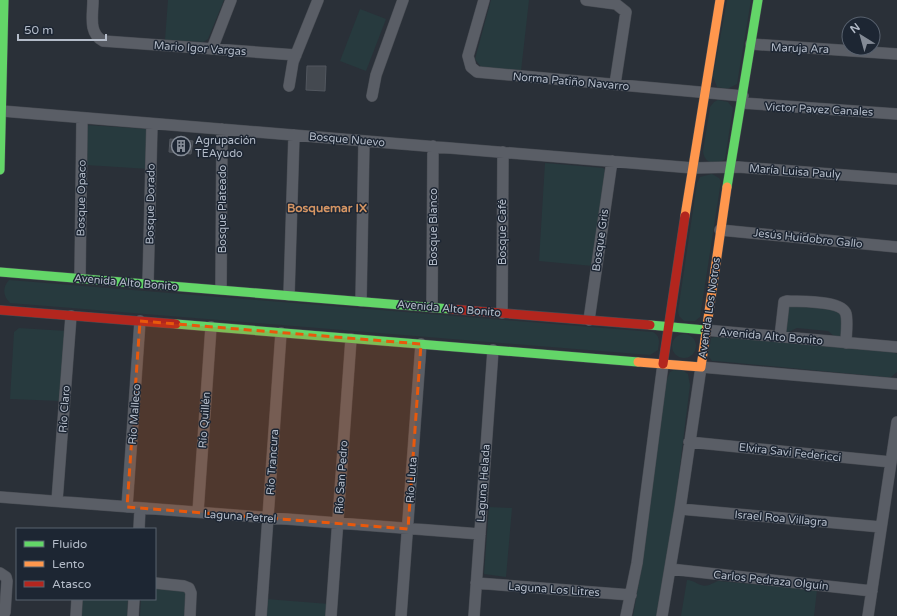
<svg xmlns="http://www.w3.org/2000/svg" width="897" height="616" font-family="'Varela Round',sans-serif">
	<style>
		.green { fill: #273a3e }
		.building { fill: #444950; stroke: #52575f }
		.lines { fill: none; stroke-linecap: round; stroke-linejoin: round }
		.street-casing { stroke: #484c53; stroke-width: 12 }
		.fast-casing { stroke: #484c53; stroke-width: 10 }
		.slow-casing { stroke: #484c53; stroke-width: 10 }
		.jam-casing { stroke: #484c53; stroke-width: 10 }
		.street { stroke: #5a5e66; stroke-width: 11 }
		.fast { stroke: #63d668; stroke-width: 9 }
		.slow { stroke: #ff974d; stroke-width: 9 }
		.jam { stroke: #b3261e; stroke-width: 9 }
		.marked { fill: #e8590c; fill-opacity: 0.2; stroke: #e8590c; stroke-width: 3; stroke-dasharray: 8 5; stroke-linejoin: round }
		.labels { text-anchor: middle; stroke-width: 3; stroke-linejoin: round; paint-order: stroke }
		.street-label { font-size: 11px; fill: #b4bcc9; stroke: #1d2633 }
		.poi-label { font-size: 11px; fill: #b4bcc9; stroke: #1d2633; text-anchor: start }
		.neighbourhood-label { font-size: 12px; font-weight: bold; fill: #d59563; stroke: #1d2633 }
	</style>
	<rect width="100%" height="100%" fill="#2a3038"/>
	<path class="green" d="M168 0H224L208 39 203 42 165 40Z
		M491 0H529L521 71 481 67 475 59Z
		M727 0H751L737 84 727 89 717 87 713 77Z
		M360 9 386 19 366 71 340 61Z
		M718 100 728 102 733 108 725 159C716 166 704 164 703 151L710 107 714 102Z
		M86 125 149 129V169L86 165Z
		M545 163 603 168 607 172 593 266 539 261Z
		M712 174 719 178 721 181 700 317 695 321H684L679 316 678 311 697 183 700 177Z
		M9 280 653 332C661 337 659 342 658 350L650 355 10 303C3 296 2 288 9 280Z
		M788 303 842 311V336H834L828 331 797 328 786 333 784 308Z
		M19 328 67 331 61 401 10 399 14 332Z
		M672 346a12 12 0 1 1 24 0a12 12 0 1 1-24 0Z
		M715 337 889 350 897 354V372L891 377H885L716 361H712L708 355 711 338Z
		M674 370 684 371 688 374 690 385 672 530 658 616H633L643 559 665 384 670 372Z
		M489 507 512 508 506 577 484 574Z
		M687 580C695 580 700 588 709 585 712 584 715 582 718 581L817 590 814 616H681Z
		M155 587 186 591V616H140L141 599H155Z
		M81 599H128L127 616H80Z
		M266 599 329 604 328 616H265Z"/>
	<path class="building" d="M307 66H326L325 91 306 90Z
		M170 139 193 141 191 154 169 152Z"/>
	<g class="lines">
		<g class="street-casing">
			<path id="street" d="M93 0C93 15 88 33 103 41L296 55
				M484 0 468 56 471 67 477 72 743 96
				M586 0 616 4 626 12 615 84
				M751 44 897 54
				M212 49 231 0
				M289 86 293 62 318 0
				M372 96 376 75 403 0
				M742 103 897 114
				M2 111 693 168 738 167 897 179
				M720 230 897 247
				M80 278 82 118
				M148 283 152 124
				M221 289 222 129
				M289 295 294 135
				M361 301 364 141
				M432 307 433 146
				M502 313 503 152
				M589 320 612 161
				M705 330 897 347
				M780 337 784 302 787 301C801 302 842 300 846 314 848 322 846 334 846 343
				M689 442 891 462
				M0 497 480 534
				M57 501 71 316
				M127 507 140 321
				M680 509 881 527
				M198 512 211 327
				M139 529 140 508
				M670 569 872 591
				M0 573 6 577 7 581 5 612 3 616
				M155 583 184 586 189 588 191 593 190 616
				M476 583 631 595
				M76 616 77 599
				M133 616 134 599
				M261 616 281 333
				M331 616 351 339
				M401 616 421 344
				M474 616 493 350
				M626 616 637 563 663 364
				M662 616 680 509 701 367 897 384
				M868 616 897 422"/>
		</g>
		<g class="fast-casing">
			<path id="fast" d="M0 170 4 0
				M727 187 758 0
				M0 272 450 309
				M176 324 638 362
				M650 325 705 330"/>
		</g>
		<g class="slow-casing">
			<path id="slow" d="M685 216 720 0
				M638 362 701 367 727 187"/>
		</g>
		<g class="jam-casing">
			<path id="jam" d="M450 309 650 325
				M0 310 176 324
				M663 364 685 216"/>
		</g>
		<use href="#street" class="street"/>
		<use href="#fast" class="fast"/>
		<use href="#slow" class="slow"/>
		<use href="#jam" class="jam"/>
	</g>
	<path class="marked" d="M140 321 421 344 408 529 127 507Z"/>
	<defs>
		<g id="building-ring" transform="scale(1)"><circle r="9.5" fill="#1d2633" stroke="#848b96" stroke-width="1.5"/><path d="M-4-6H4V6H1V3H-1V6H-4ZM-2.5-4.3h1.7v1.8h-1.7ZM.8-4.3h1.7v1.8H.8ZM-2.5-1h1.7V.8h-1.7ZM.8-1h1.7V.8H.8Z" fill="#848b96"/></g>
	</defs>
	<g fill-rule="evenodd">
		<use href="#building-ring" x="181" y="146"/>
	</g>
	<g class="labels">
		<g class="street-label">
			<text transform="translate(200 48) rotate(4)" y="4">Mario Igor Vargas</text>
			<text transform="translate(800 48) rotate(2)" y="4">Maruja Ara</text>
			<text transform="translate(571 81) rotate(5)" y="4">Norma Patiño Navarro</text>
			<text transform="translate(819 109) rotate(3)" y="4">Victor Pavez Canales</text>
			<text transform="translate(347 139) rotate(5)" y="4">Bosque Nuevo</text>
			<text transform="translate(795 171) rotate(4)" y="4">María Luisa Pauly</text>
			<text transform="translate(81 198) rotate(-89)" y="4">Bosque Opaco</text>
			<text transform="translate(150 204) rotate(-89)" y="4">Bosque Dorado</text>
			<text transform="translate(222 209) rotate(-90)" y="4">Bosque Plateado</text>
			<text transform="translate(433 227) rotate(-90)" y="4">Bosque Blanco</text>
			<text transform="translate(502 232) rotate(-90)" y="4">Bosque Café</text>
			<text transform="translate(808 238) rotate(6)" y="4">Jesús Huidobro Gallo</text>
			<text transform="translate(600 240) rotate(-82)" y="4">Bosque Gris</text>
			<text transform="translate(126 282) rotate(5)" y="4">Avenida Alto Bonito</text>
			<text transform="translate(449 308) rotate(5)" y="4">Avenida Alto Bonito</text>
			<text transform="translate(709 308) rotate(-82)" y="4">Avenida Los Notros</text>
			<text transform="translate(771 336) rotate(5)" y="4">Avenida Alto Bonito</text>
			<text transform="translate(64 409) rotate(-86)" y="4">Río Claro</text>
			<text transform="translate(134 414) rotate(-86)" y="4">Río Malleco</text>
			<text transform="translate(204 420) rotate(-86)" y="4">Río Quillén</text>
			<text transform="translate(790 452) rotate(6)" y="4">Elvira Savi Federicci</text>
			<text transform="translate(272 462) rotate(-86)" y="4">Río Trancura</text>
			<text transform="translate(341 477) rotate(-86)" y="4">Río San Pedro</text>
			<text transform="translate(411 480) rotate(-86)" y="4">Río Lluta</text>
			<text transform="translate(483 483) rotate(-86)" y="4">Laguna Helada</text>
			<text transform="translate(240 516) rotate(4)" y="4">Laguna Petrel</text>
			<text transform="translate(781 518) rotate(5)" y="4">Israel Roa Villagra</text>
			<text transform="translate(771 580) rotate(6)" y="4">Carlos Pedraza Olguín</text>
			<text transform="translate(554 589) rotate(4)" y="4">Laguna Los Litres</text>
		</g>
		<g class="poi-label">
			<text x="195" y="144">Agrupación<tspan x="195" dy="13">TEAyudo</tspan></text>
		</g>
		<g class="neighbourhood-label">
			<text x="327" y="212">Bosquemar IX</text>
		</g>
	</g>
	<rect x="16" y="528" width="140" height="72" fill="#1d2633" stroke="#59626f"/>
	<rect x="24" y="541" width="20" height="6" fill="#63d668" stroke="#59626f"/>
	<text x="52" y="548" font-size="12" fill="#b4bcc9">Fluido</text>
	<rect x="24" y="561" width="20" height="6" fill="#ff974d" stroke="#59626f"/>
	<text x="52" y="568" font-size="12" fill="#b4bcc9">Lento</text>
	<rect x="24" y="581" width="20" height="6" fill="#b3261e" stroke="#59626f"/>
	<text x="52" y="588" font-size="12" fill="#b4bcc9">Atasco</text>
	<g transform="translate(861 36) rotate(323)"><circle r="19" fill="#1d2633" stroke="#59626f"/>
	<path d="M0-3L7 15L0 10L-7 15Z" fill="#848b96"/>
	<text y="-6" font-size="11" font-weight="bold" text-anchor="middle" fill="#b4bcc9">N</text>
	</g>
	<path d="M18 34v6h88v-6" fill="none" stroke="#b4bcc9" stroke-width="2"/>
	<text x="24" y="34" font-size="12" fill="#b4bcc9" stroke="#1d2633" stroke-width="3" paint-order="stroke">50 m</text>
</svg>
